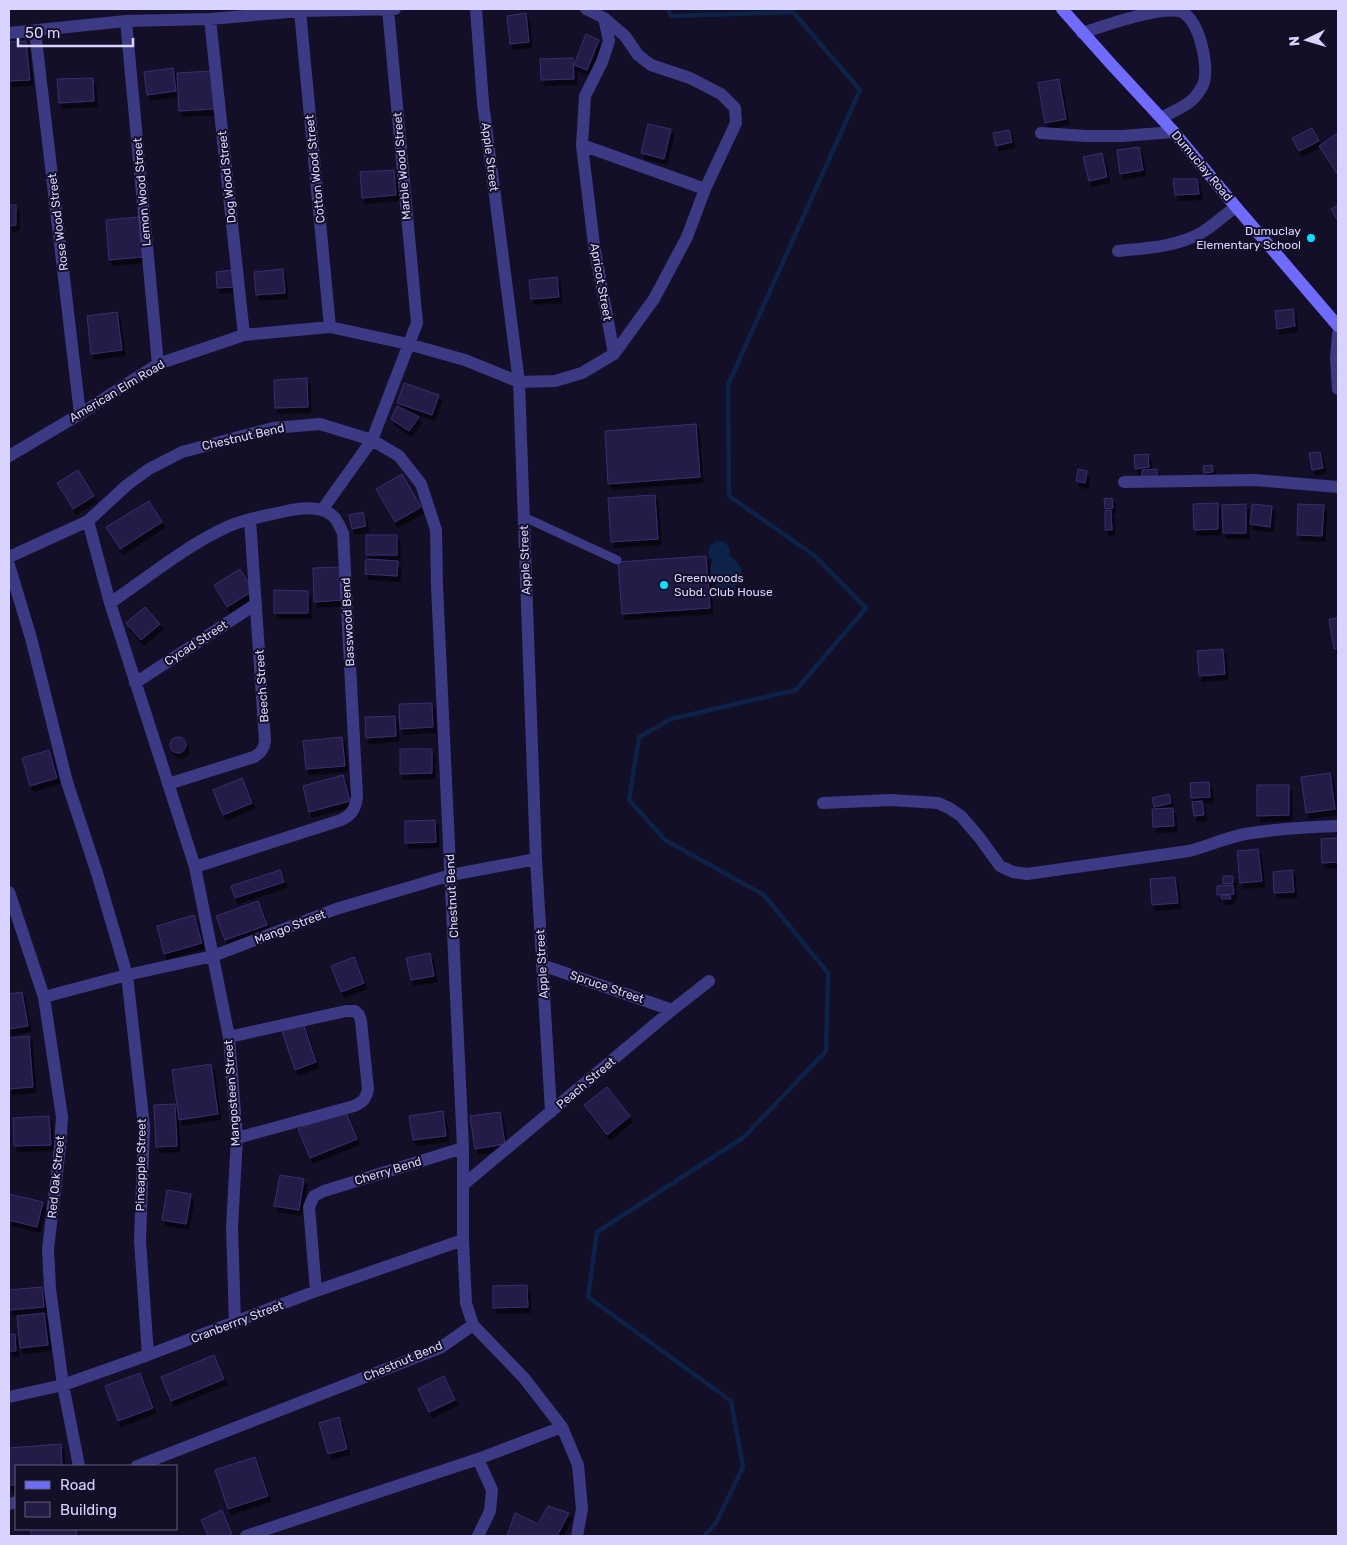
<svg xmlns="http://www.w3.org/2000/svg" width="1347" height="1545" font-family="Rubik,sans-serif">
	<style>
		.water { fill: #0c2248 }
		.lines { fill: none; stroke-linecap: round; stroke-linejoin: round }
		.stream { stroke: #0c2248; stroke-width: 4.5 }
		.building { fill: #241b47; stroke: #3b2d73; filter: url(#shadow) }
		.lane { stroke: #3d3a85; stroke-width: 9 }
		.street { stroke: #3d3a85; stroke-width: 12 }
		.secondary { stroke: #6f6bff; stroke-width: 12 }
		.poi-dot { fill: #00e5ff; stroke: #130f26; stroke-width: 2 }
		.labels { text-anchor: middle; stroke-width: 4; stroke-linejoin: round; paint-order: stroke }
		.street-label { font-size: 12px; fill: #d9d4ff; stroke: #130f26 }
		.poi-label { font-size: 12px; fill: #d9d4ff; stroke: #130f26; text-anchor: end }
	</style>
	<defs>
		<filter id="shadow"><feDropShadow dx="3" dy="5.5" stdDeviation="0" flood-color="#0009"/></filter>
	</defs>
	<rect width="100%" height="100%" fill="#130f26"/>
	<path class="water" d="M717 541 724 542 730 548 729 555C732 558 736 560 738 563 757 591 699 604 712 560 707 555 708 552 710 545Z"/>
	<g class="lines">
		<path class="stream" d="M668 9 671 16 793 12 860 90 728 385 729 496 815 556 866 608 796 690 671 719 639 737 629 800 665 840 764 895 828 973 826 1051 744 1137 597 1232 588 1297 731 1401 743 1467 716 1523 704 1536"/>
	</g>
	<path class="building" d="M526 13 529 42 510 44 507 16Z
		M586 34 599 40 587 70 574 65Z
		M26 41 30 80 9 81V42Z
		M573 58 574 79 541 80 540 59Z
		M173 68 176 91 147 95 144 72Z
		M212 71 214 109 179 111 177 73Z
		M93 78 94 101 59 103 57 79Z
		M1059 79 1066 119 1045 123 1038 83Z
		M648 124 671 129 664 159 641 153Z
		M1312 128 1319 141 1299 151 1292 138Z
		M1009 130 1012 142 996 146 993 133Z
		M1336 134 1338 137V175L1319 146Z
		M1139 147 1143 170 1120 174 1117 150Z
		M1102 153 1107 177 1089 181 1083 157Z
		M394 170 396 195 362 198 360 172Z
		M1173 179H1197L1199 194 1175 195Z
		M9 205H16V225L9 226Z
		M1338 205V221L1331 209Z
		M139 217 143 257 109 260 106 220Z
		M283 269 285 293 256 295 254 272Z
		M233 270 235 287 217 288 216 272Z
		M557 277 559 297 531 299 529 280Z
		M1293 309 1295 326 1277 329 1275 311Z
		M117 312 122 350 91 354 87 316Z
		M307 378 308 407 275 408 274 380Z
		M404 383 439 395 432 415 397 403Z
		M397 406 419 417 409 431 391 419Z
		M696 424 700 477 608 484 605 431Z
		M1320 452 1323 468 1312 470 1309 453Z
		M1148 454 1149 467 1135 469 1134 455Z
		M1212 465 1213 472 1204 473 1203 466Z
		M1078 469 1087 471 1085 483 1076 481Z
		M1157 469V479H1142V470Z
		M78 470 94 496 73 509 57 483Z
		M402 474 421 507 395 522 376 489Z
		M655 495 658 539 611 542 608 498Z
		M1112 498 1113 508 1105 509 1104 499Z
		M149 501 162 522 120 549 106 527Z
		M1218 503V529L1194 530 1193 504Z
		M1246 504V533H1223L1222 505Z
		M1252 504 1272 506 1270 527 1250 524Z
		M1298 504 1324 505 1322 536 1297 535Z
		M1111 510 1112 530H1105V511Z
		M363 512 366 526 352 529 349 515Z
		M366 535H397V555H366Z
		M706 556 710 608 622 614 618 562Z
		M366 559 398 561 397 576 365 574Z
		M341 567 343 600 314 602 313 568Z
		M240 569 253 591 227 607 214 585Z
		M274 590 308 591V613H274Z
		M145 607 160 624 141 640 126 623Z
		M1338 618V648L1334 649 1329 619Z
		M1223 649 1225 674 1199 676 1197 651Z
		M432 703 433 727 400 729 399 704Z
		M395 716 396 736 366 738 365 717Z
		M170 745a8 8 0 1 1 16 0a8 8 0 1 1-16 0Z
		M342 737 345 766 306 769 303 741Z
		M400 749H432V773L400 774Z
		M49 750 57 778 30 786 22 758Z
		M1330 773 1335 809 1306 813 1301 777Z
		M343 775 350 801 309 812 303 786Z
		M242 778 252 803 223 815 213 790Z
		M1209 782 1210 797 1191 798 1190 783Z
		M1257 785H1289V815L1257 816Z
		M1169 794 1171 803 1154 807 1152 798Z
		M1202 801 1204 815 1194 816 1192 802Z
		M1173 808 1174 826 1153 827 1152 809Z
		M435 820 436 842 405 843V821Z
		M1338 838V862L1322 863 1321 839Z
		M1258 849 1262 881 1240 883 1237 851Z
		M280 870 284 882 235 898 231 886Z
		M1292 870 1294 892 1274 893 1273 872Z
		M1223 876H1233V883L1223 884Z
		M1175 877 1178 903 1152 905 1150 879Z
		M1233 885 1234 894 1217 895V886Z
		M1230 895 1231 899H1221V896Z
		M258 901 267 925 225 940 216 916Z
		M194 915 202 943 164 954 157 926Z
		M430 953 434 976 411 980 406 958Z
		M354 957 364 983 341 992 331 966Z
		M22 992 28 1026 9 1029V994Z
		M303 1023 316 1062 295 1070 282 1031Z
		M29 1036 33 1087 9 1089V1038Z
		M211 1064 218 1114 179 1120 172 1070Z
		M607 1087 630 1116 607 1135 584 1105Z
		M175 1104 177 1146 156 1147 154 1105Z
		M345 1110 357 1139 310 1158 298 1129Z
		M443 1111 446 1136 413 1140 409 1116Z
		M500 1112 505 1144 475 1149 470 1116Z
		M49 1116 51 1145 14 1146 13 1118Z
		M280 1175 304 1179 299 1210 274 1206Z
		M167 1190 191 1194 186 1224 162 1220Z
		M9 1194 43 1202 37 1227 9 1220Z
		M527 1285 528 1307 493 1308V1286Z
		M42 1287 44 1307 9 1310V1290Z
		M44 1313 48 1345 20 1348 17 1316Z
		M9 1334H15L16 1351H9Z
		M214 1355 224 1379 171 1401 161 1377Z
		M140 1373 153 1408 118 1421 105 1386Z
		M444 1376 455 1400 429 1412 418 1389Z
		M339 1417 347 1449 328 1454 319 1423Z
		M61 1444 62 1466H16V1485H9V1448Z
		M255 1457 268 1496 228 1509 215 1470Z
		M548 1506 569 1513 557 1536H507L515 1513 538 1524Z
		M222 1510 232 1534 226 1536H208L201 1520Z
		M31 1529H76L77 1536H31Z"/>
	<g class="lines">
		<path class="lane" d="M524 517 617 560"/>
		<path class="street" d="M476 9 483 103 519 382 536 859 551 1112
			M300 11 330 327
			M604 18 625 36 638 55 651 65 690 78 721 94 735 108 736 123 705 189 687 237 654 299 614 354
			M210 19 244 335
			M126 21 158 364
			M35 31 80 414
			M9 33 126 21 210 19 300 11 395 9
			M1082 33C1104 26 1157 7 1179 11 1199 16 1209 65 1204 82 1203 86 1200 90 1198 93 1191 105 1173 111 1161 118
			M1041 133 1086 136H1122L1174 132
			M582 145 705 189
			M1118 251C1146 248 1176 247 1201 233 1213 226 1224 215 1236 207
			M1338 334 1336 358 1338 389
			M9 456 80 414 158 364 244 335 330 327 408 344 465 360 519 382 555 381 582 373 614 354 594 245 582 145 585 96 602 62 609 41 604 18 586 9
			M1124 482 1255 480 1338 487
			M322 510 372 440 417 323 388 9
			M88 521 110 603 195 867 229 1037 237 1138 232 1227 235 1323
			M9 557 88 521 127 485 149 469 182 452 273 428 320 424 372 440 399 456 421 484 436 530 437 586 463 1148V1240L466 1303 473 1325 524 1378 562 1427 578 1465 582 1509 577 1536
			M9 565 31 638 67 782 97 873 127 975 144 1126 140 1241 148 1355
			M110 603C147 578 187 545 227 527 244 519 264 516 282 512 298 508 321 504 334 517 338 521 340 528 343 533L357 796C356 808 352 815 341 820L195 867
			M135 683 256 604
			M168 784 254 757C261 753 264 749 265 741L250 520
			M823 803 891 800 938 803 949 808 961 816 979 837 1000 866 1013 872 1027 874 1189 851C1208 846 1225 838 1245 834 1275 829 1308 827 1338 826
			M9 892 44 997 62 1117 60 1147 48 1249 50 1289 63 1385 79 1466
			M542 965 672 1010
			M44 997 127 975 213 956 336 909 451 875 536 859
			M229 1037 346 1011H355L359 1015 361 1021 368 1089C366 1099 363 1102 354 1106L237 1138
			M463 1185 672 1010 709 981
			M316 1291 309 1207 314 1196 324 1191 463 1148
			M9 1397 63 1385 148 1355 316 1291 463 1240
			M137 1466 440 1348 473 1325
			M9 1504 16 1502
			M246 1536 478 1459 562 1427
			M478 1536 490 1511 492 1490 478 1459"/>
		<path class="secondary" d="M1062 9 1111 64 1174 132 1236 207 1338 326"/>
	</g>
	<g class="poi-dot">
		<circle cx="1311" cy="238" r="5"/>
		<circle cx="664" cy="585" r="5"/>
	</g>
	<g class="labels">
		<g class="street-label">
			<text transform="translate(490 157) rotate(83)" y="4">Apple Street</text>
			<text transform="translate(402 166) rotate(-95)" y="4">Marble Wood Street</text>
			<text transform="translate(1202 166) rotate(50)" y="4">Dumuclay Road</text>
			<text transform="translate(315 169) rotate(-96)" y="4">Cotton Wood Street</text>
			<text transform="translate(227 177) rotate(-96)" y="4">Dog Wood Street</text>
			<text transform="translate(142 192) rotate(-95)" y="4">Lemon Wood Street</text>
			<text transform="translate(58 222) rotate(-97)" y="4">Rose Wood Street</text>
			<text transform="translate(601 282) rotate(80)" y="4">Apricot Street</text>
			<text transform="translate(117 391) rotate(-31)" y="4">American Elm Road</text>
			<text transform="translate(243 437) rotate(-13)" y="4">Chestnut Bend</text>
			<text transform="translate(525 560) rotate(-92)" y="4">Apple Street</text>
			<text transform="translate(348 622) rotate(-93)" y="4">Basswood Bend</text>
			<text transform="translate(196 643) rotate(-33)" y="4">Cycad Street</text>
			<text transform="translate(262 686) rotate(-94)" y="4">Beech Street</text>
			<text transform="translate(452 896) rotate(-93)" y="4">Chestnut Bend</text>
			<text transform="translate(290 927) rotate(-21)" y="4">Mango Street</text>
			<text transform="translate(542 964) rotate(-93)" y="4">Apple Street</text>
			<text transform="translate(607 987) rotate(19)" y="4">Spruce Street</text>
			<text transform="translate(586 1083) rotate(-40)" y="4">Peach Street</text>
			<text transform="translate(232 1093) rotate(-94)" y="4">Mangosteen Street</text>
			<text transform="translate(141 1165) rotate(-89)" y="4">Pineapple Street</text>
			<text transform="translate(388 1171) rotate(-17)" y="4">Cherry Bend</text>
			<text transform="translate(56 1177) rotate(-84)" y="4">Red Oak Street</text>
			<text transform="translate(237 1322) rotate(-21)" y="4">Cranberrry Street</text>
			<text transform="translate(403 1361) rotate(-23)" y="4">Chestnut Bend</text>
		</g>
		<g class="poi-label">
			<text x="1301" y="235">Dumuclay<tspan x="1301" dy="14">Elementary School</tspan></text>
			<text x="674" y="582" text-anchor="start">Greenwoods<tspan x="674" dy="14">Subd. Club House</tspan></text>
		</g>
	</g>
	<rect width="1347" height="1545" fill="none" stroke="#d9d4ff" stroke-width="20"/>
	<rect x="15" y="1465" width="162" height="65" fill="#130f26" stroke="#625e7d"/>
	<rect x="25" y="1481" width="25" height="8" fill="#6f6bff" stroke="#625e7d"/>
	<text x="60" y="1490" font-size="15" fill="#d9d4ff">Road</text>
	<rect x="25" y="1502" width="25" height="15" fill="#241b47" stroke="#625e7d"/>
	<text x="60" y="1515" font-size="15" fill="#d9d4ff">Building</text>
	<g transform="translate(1307 40) rotate(265)" stroke="#130f26" stroke-width="4" paint-order="stroke">
	<path d="M0-4L9 19L0 12L-9 19Z" fill="#d9d4ff"/>
	<text y="-8" font-size="14" font-weight="bold" text-anchor="middle" fill="#d9d4ff">N</text>
	</g>
	<path d="M18 38v8h115v-8" fill="none" stroke="#d9d4ff" stroke-width="2.5"/>
	<text x="25" y="38" font-size="15" fill="#d9d4ff" stroke="#130f26" stroke-width="4" paint-order="stroke">50 m</text>
</svg>
